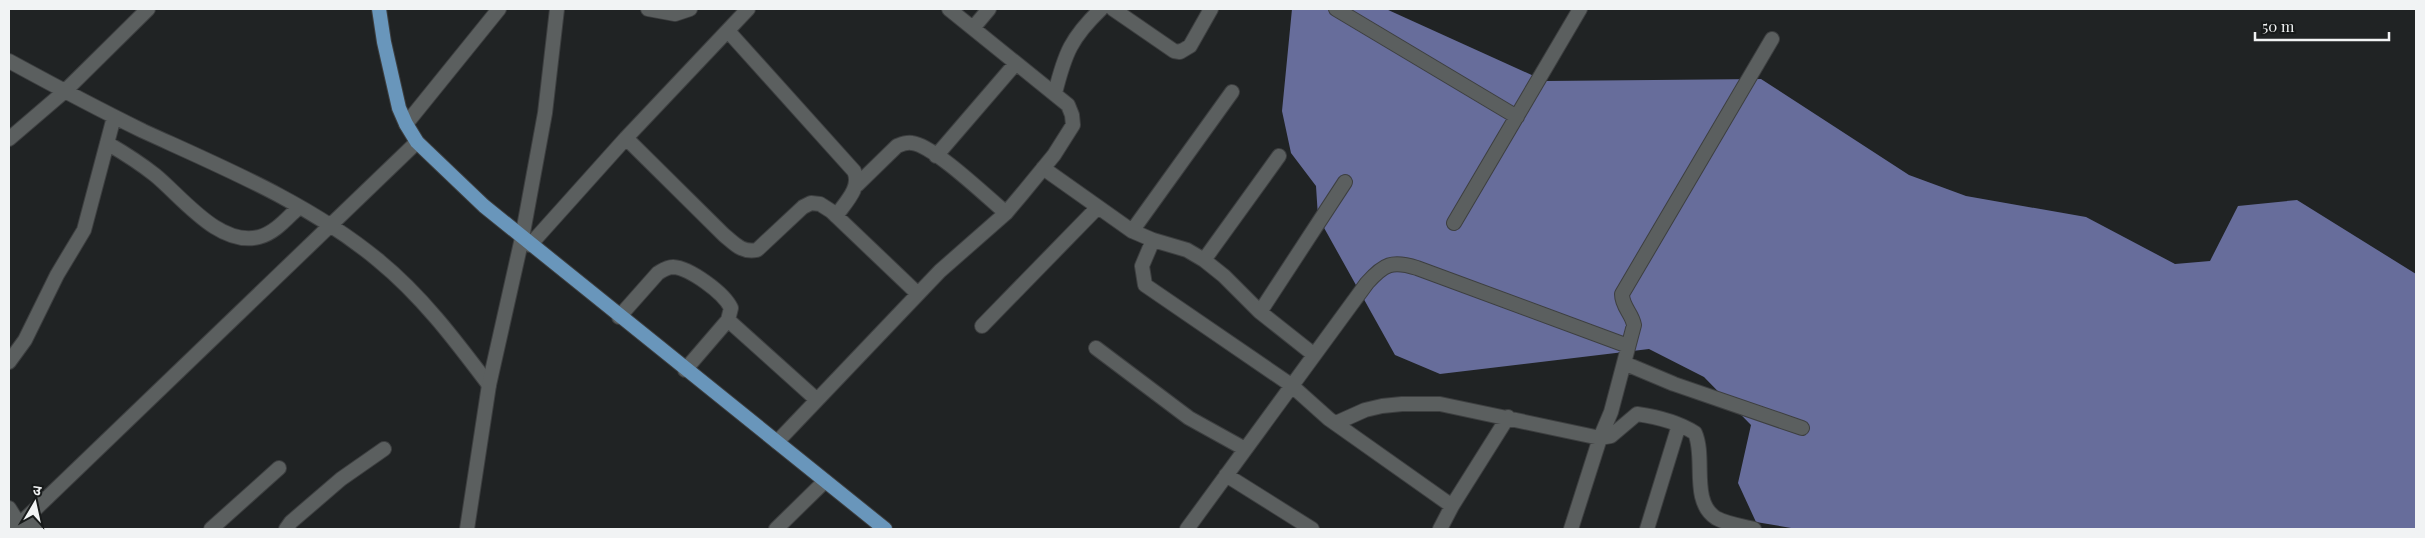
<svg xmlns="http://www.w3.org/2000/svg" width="2425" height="538" font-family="'Playfair Display','Noto Sans Devanagari',serif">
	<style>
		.water { fill: #676d9b }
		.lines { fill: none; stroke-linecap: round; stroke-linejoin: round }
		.minor-casing { stroke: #3d3f40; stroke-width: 16 }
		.tertiary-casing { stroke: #3d3f40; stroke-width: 16 }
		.primary-casing { stroke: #3d3f40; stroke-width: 16 }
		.minor { stroke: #5b5f5f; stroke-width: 14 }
		.tertiary { stroke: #5b5f5f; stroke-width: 14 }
		.primary { stroke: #6996bb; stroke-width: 14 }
	</style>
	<rect width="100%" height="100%" fill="#202324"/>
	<path class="water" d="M1292 9H1386L1545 81 1761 79 1909 175 1966 196 2086 217 2175 264 2210 261 2238 206 2297 200 2416 274V529H1797L1756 522 1738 483 1751 425 1704 377 1649 349 1440 374 1395 355 1318 217 1316 186 1291 153 1282 111Z"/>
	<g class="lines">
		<g class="minor-casing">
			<path id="minor" d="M648 9 675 14 690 9
				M1113 9 1174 51 1180 52 1190 46 1211 9
				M1336 9 1517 117
				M973 28 989 9
				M728 31 854 171C862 187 845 203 836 216
				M9 61C53 85 98 109 143 131 224 168 309 203 378 260 422 296 455 340 489 385
				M1055 93C1065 53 1071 38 1101 9
				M406 124 499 9
				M626 138 724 235C735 244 742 253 757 250L803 207 811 203 820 204 831 211 918 294
				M9 139 65 91 148 9
				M107 143C124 153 140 163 155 175 182 197 219 247 259 237 275 233 287 218 299 207
				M936 156 1016 63
				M1043 168 1132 231 1153 240 1187 250 1204 260 1224 276 1260 312 1313 354
				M857 185 897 146C902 144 906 142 912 143 933 145 987 197 1006 213
				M1454 223 1580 9
				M1132 231 1232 92
				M522 238 545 113 557 9
				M1153 240 1142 266 1145 285 1291 385 1329 419 1452 506
				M530 245 626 138 748 9
				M1204 260 1279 156
				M1260 312 1345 182
				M619 317 658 273C663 270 667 267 673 267 690 268 724 293 731 308L728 320 685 370
				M728 320 817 400
				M982 326 1098 207
				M1096 348 1189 418 1245 449
				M9 362 25 340 57 275 84 230 114 117
				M1624 363 1674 384 1802 428
				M1336 423 1365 410 1382 406 1402 404H1440L1600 438 1611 436 1637 414C1658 417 1678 422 1695 433 1706 458 1690 501 1716 518 1727 524 1742 526 1754 529
				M777 442 940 271 1006 213 1022 194 1054 155 1073 125 1072 115 1068 105 949 9
				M1226 475 1312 529
				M9 508 19 524
				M25 519 35 529
				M11 529 25 519 417 142
				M211 529 279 468
				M286 529 291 522 341 479 384 449
				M776 529 825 481
				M1187 529 1367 283C1384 264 1392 260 1417 268L1628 346
				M1440 529 1452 506 1508 417
				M1571 529 1600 438 1611 412 1634 325C1632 313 1622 307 1622 294L1772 39
				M1647 529 1679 425"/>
		</g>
		<g class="tertiary-casing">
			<path id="tertiary" d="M467 529 489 385 522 238"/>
		</g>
		<g class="primary-casing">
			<path id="primary" d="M379 9 384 42 399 108 406 124 417 142 484 206 885 529"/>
		</g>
		<use href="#minor" class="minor"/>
		<use href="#tertiary" class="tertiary"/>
		<use href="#primary" class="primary"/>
	</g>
	<rect width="2425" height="538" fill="none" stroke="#f1f3f4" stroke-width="20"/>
	<g transform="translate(35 503) rotate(9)" stroke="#171a1a" stroke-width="4" paint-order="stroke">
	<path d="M0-4L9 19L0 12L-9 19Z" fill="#f1f3f4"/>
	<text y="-8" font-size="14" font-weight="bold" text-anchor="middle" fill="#f1f3f4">उ</text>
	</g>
	<path d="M2255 32v8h134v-8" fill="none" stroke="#f1f3f4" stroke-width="2.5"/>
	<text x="2262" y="32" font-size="15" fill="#f1f3f4" stroke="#171a1a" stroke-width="4" paint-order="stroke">50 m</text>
</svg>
